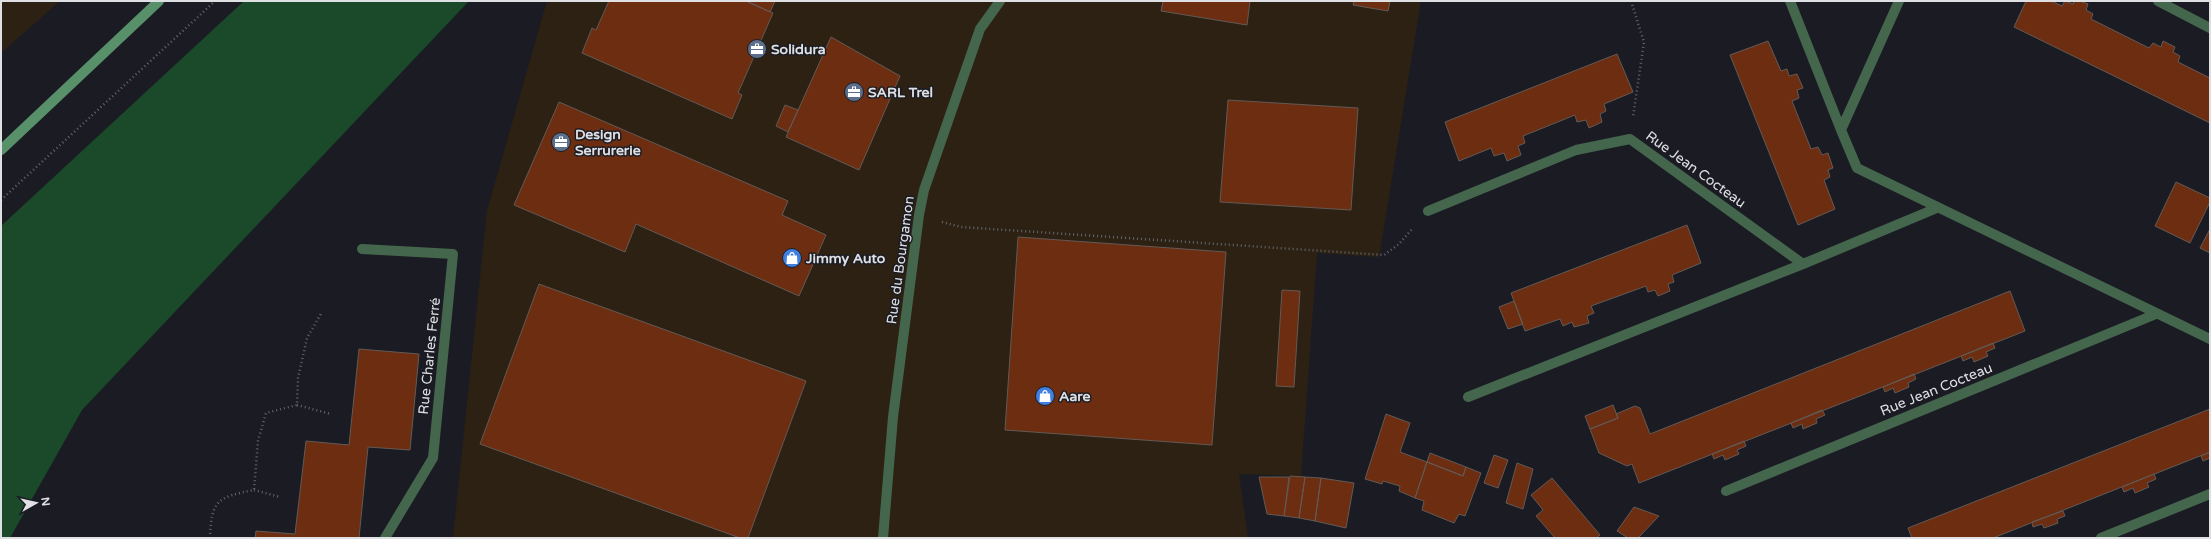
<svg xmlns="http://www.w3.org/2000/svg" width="2211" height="539" font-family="'Varela Round',sans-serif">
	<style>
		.commercial { fill: #2c2113 }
		.green { fill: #1a4a2a }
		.building { fill: #6d2d10; stroke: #635a56 }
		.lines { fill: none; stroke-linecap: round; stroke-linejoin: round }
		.path { stroke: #65666c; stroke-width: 2.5; stroke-dasharray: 1 3; stroke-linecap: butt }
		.minor { stroke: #44664d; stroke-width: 10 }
		.secondary { stroke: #589069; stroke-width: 10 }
		.labels { text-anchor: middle; stroke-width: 3; stroke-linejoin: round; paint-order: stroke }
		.poi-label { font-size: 14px; font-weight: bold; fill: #dee0e4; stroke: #1b1c23; text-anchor: start }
		.street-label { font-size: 14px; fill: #dee0e4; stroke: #1b1c23 }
	</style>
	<rect width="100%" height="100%" fill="#1b1c23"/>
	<path class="commercial" d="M1 1H60L1 53Z
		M547 1H1421L1379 257 1317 253 1301 476 1239 474 1248 538H453L487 211Z"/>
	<path class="green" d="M244 1H469L82 410 10 538H1V226Z"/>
	<path class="building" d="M609 1H746L773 13 738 93 742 95 732 119 582 53 592 28 596 30Z
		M746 1H775L770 12Z
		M1163 1H1250L1247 25 1161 11Z
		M1354 1H1390L1388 11 1353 5Z
		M2026 1H2051L2062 6 2065 1 2073 4 2074 1H2080L2088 4 2086 10 2093 14 2091 19 2149 48 2153 43 2161 47 2163 41 2175 47 2173 52 2180 56 2178 62 2210 78V123L2014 27Z
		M831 37 900 76 859 170 786 137Z
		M1768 41 1781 71 1787 69 1789 76 1797 74 1803 88 1797 90 1799 98 1792 101 1811 149 1818 147 1822 155 1828 153 1833 168 1828 170 1830 177 1824 180 1835 209 1798 225 1730 55Z
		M1617 54 1633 92 1604 104 1606 111 1600 114 1602 122 1589 128 1586 120 1577 122 1575 115 1523 136 1525 143 1518 146 1521 155 1507 161 1504 153 1494 156 1491 148 1459 161 1445 122Z
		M1228 100 1358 108 1351 210 1220 202Z
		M559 102 788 201 782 215 826 235 799 296 636 224 625 252 514 205Z
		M785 105 798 110 788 132 776 126Z
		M2176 182 2210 198V202L2190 243 2155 226Z
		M1687 225 1701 263 1672 275 1674 282 1668 284 1670 291 1658 296 1655 290 1648 292 1646 286 1591 306 1594 313 1587 316 1589 323 1574 327 1572 322 1563 326 1560 319 1525 331 1511 293Z
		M2210 229V253L2200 248Z
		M1018 237 1226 252 1212 445 1005 430Z
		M539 284 806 381 748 538H740L480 444Z
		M1282 290 1300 291 1294 387 1276 386Z
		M2010 291 2025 331 1639 483 1632 464 1627 466 1599 453 1590 429 1618 418 1616 414 1635 406 1640 408 1650 434Z
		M1514 301 1523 324 1508 329 1499 307Z
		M1993 343 1995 348 1986 352 1988 356 1974 362 1972 357 1963 361 1961 356Z
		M359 349 419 354 410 450 368 447 359 538H255L256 531 295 534 306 441 349 445Z
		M1914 374 1916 379 1908 383 1909 387 1895 393 1893 388 1885 392 1883 387Z
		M1613 405 1618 418 1590 429 1585 416Z
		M2210 409V452L1993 538H1912L1908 528Z
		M1822 410 1825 415 1816 419 1817 423 1803 429 1802 424 1793 428 1791 423Z
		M1386 414 1410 423 1400 452 1427 462 1415 498 1399 491 1400 486 1383 481 1382 484 1365 479Z
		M1744 441 1746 446 1737 450 1739 454 1725 460 1723 455 1714 459 1712 454Z
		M2210 452V458L2203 461 2201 456Z
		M1430 453 1466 467 1463 476 1427 462Z
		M1494 455 1508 460 1498 488 1484 483Z
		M1427 462 1463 476 1466 467 1481 473 1465 516 1459 514 1454 523 1422 510 1424 501 1415 498Z
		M1517 463 1533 469 1523 509 1506 503Z
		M2154 474 2156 479 2147 483 2149 487 2135 493 2133 488 2124 492 2122 487Z
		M1290 476 1305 477 1299 518 1284 516Z
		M1259 477H1289L1284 516 1267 514Z
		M1305 477 1321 478 1315 521 1299 518Z
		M1321 478 1354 483 1346 528 1315 521Z
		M1552 478 1600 535 1596 538H1555L1536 516 1543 510 1531 495Z
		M1634 507 1659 516 1638 538H1628L1617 531Z
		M2063 511 2065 516 2057 519 2058 523 2044 528 2042 524 2033 527 2032 522Z"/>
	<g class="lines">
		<path class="path" d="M1631 1 1644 42 1633 117
			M1 200 215 1
			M942 222 961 227 1384 255 1399 244 1413 228
			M297 405 331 414
			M254 490 280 497
			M210 538C211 500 218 497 254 490L258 441 266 413 297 405 298 378 307 338 322 312"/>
		<path class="minor" d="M1790 1 1841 130
			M1899 1 1841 130 1857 168 2210 339
			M2158 1 2210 28
			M1428 211 1576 150 1630 139 1803 264
			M362 249 453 254 433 458 385 538
			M1468 397 1803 264 1937 208
			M1726 491 2156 314
			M883 538 893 417 919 215 924 190 980 29 1000 1
			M2101 538 2210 494"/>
		<path class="secondary" d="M1 150 159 1"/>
	</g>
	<defs>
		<g id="office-disc" transform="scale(1)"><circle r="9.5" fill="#5c6f8a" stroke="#1b1c23"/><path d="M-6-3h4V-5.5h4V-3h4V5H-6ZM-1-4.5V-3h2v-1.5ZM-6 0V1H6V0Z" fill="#fff"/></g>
		<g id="shop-disc" transform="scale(1)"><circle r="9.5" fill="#3f7fe0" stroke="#1b1c23"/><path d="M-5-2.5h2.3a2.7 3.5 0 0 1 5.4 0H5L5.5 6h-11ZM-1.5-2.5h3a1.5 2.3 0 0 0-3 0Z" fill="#fff"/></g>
	</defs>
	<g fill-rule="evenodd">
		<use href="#office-disc" x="757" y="49"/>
		<use href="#office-disc" x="854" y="92"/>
		<use href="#office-disc" x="561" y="142"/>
		<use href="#shop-disc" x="792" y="258"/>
		<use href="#shop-disc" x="1045" y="396"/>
	</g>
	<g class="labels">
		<g class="poi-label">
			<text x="771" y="54">Solidura</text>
			<text x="868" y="97">SARL Trel</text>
			<text x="575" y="139">Design<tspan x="575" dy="16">Serrurerie</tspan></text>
			<text x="806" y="263">Jimmy Auto</text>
			<text x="1059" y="401">Aare</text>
		</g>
		<g class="street-label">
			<text transform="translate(1696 169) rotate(36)" y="5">Rue Jean Cocteau</text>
			<text transform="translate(900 260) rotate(-82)" y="5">Rue du Bourgamon</text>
			<text transform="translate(429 356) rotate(-84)" y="5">Rue Charles Ferré</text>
			<text transform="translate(1936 389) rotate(-22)" y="5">Rue Jean Cocteau</text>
		</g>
	</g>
	<rect width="2211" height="539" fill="none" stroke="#dee0e4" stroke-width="4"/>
	<g transform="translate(36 503) rotate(82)" stroke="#1b1c23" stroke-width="3" paint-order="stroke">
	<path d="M0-3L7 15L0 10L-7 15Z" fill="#dee0e4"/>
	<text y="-6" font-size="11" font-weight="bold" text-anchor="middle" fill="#dee0e4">N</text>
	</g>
</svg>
